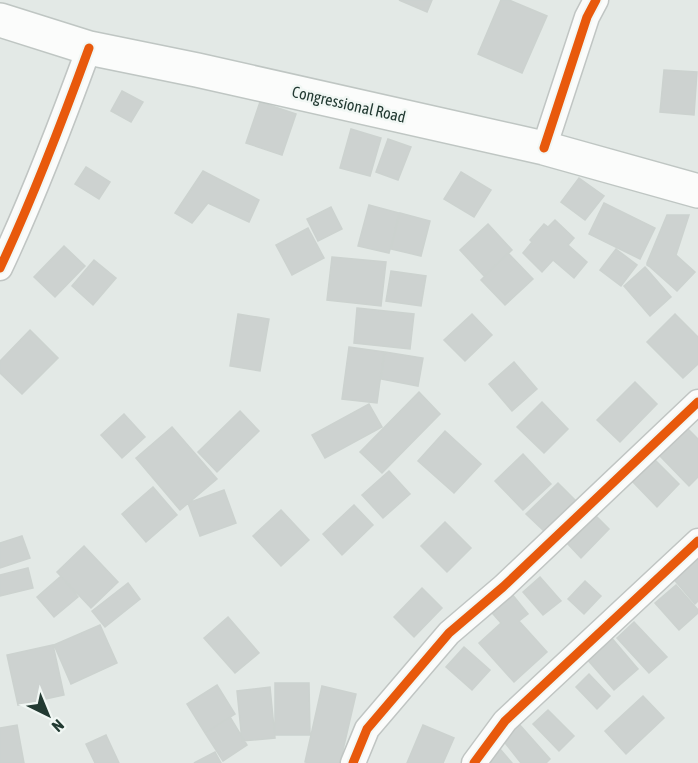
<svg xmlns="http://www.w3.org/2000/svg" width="698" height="763" font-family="'Asap Condensed',sans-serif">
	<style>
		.building { fill: #cdd2d0; stroke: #ccd2cf; stroke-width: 1.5 }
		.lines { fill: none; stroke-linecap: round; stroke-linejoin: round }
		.street-casing { stroke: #c0c5c3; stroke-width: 27 }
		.secondary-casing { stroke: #bfc6c3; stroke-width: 36 }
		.street { stroke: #fbfcfb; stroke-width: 24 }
		.secondary { stroke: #fbfcfb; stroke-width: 33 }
		.cycleway-casing { stroke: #f1f7f4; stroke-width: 13 }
		.cycleway { stroke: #e8590c; stroke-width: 9 }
		.labels { text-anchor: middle; stroke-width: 5; stroke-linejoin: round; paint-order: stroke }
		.street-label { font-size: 16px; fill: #223a32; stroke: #f1f7f4 }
	</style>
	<rect width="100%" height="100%" fill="#e3e9e6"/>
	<path class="building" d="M399 0H432L427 12Z
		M501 0H509L547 16 522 73 478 54Z
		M664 70 697 72 694 115 660 112Z
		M122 91 143 102 131 122 111 111Z
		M260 102 296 114 282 155 246 143Z
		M351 129 381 138 370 176 340 168Z
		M388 139 411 147 398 180 376 172Z
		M86 167 110 182 99 199 75 184Z
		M203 171 259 200 249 222 208 203 192 223 175 213Z
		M461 172 491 190 474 217 444 199Z
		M579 178 604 196 585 220 561 202Z
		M604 203 655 228 640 259 589 234Z
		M369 205 399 213 389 253 358 246Z
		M331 207 342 229 318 241 307 219Z
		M400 213 430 221 421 256 391 249Z
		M667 215H689L676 255 695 272 677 291 650 267 647 265V263Z
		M555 220 574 238 568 245 587 262 574 278 553 260 542 272 523 253 532 242 530 240 544 224 548 227Z
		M488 224 512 250 484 276 460 250Z
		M308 228 324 258 292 275 276 245Z
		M64 246 85 266 55 297 34 277Z
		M616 249 637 265 621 286 600 270Z
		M508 253 533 279 505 305 481 280Z
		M332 257 386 262 381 306 327 300Z
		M94 260 116 278 93 305 72 286Z
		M645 267 671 297 650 316 624 286Z
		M391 271 426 276 421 306 386 301Z
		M357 308 414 314 410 349 354 343Z
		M238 314 269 319 260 371 230 366Z
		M472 314 492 335 465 361 444 340Z
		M675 314 698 337V364L683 378 647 342Z
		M30 330 58 358 22 394 0 373V361Z
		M349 347 384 352 377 403 342 399Z
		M385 352 423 358 418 386 381 379Z
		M514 362 537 389 512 411 489 384Z
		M635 382 657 404 620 442 597 420Z
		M419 392 440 414 382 473 360 452Z
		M542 402 568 429 544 453 517 427Z
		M369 404 382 427 325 458 312 435Z
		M240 411 259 431 217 472 198 452Z
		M124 414 145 437 122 458 101 435Z
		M172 427 217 479 180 510 136 458Z
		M687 428 698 439V477L689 486 659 455Z
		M445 431 481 464 454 493 418 461Z
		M523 454 551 484 523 510 495 481Z
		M653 458 679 484 657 507 631 480Z
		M389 471 410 494 383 518 362 495Z
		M558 483 576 501 545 532 526 514Z
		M153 487 177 515 146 542 122 514Z
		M224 490 236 523 200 536 188 503Z
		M354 505 373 525 342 555 323 534Z
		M281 510 309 540 281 566 253 536Z
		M594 514 609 529 581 558 566 542Z
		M445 522 471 548 447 572 421 546Z
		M22 536 30 558 0 568V543Z
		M84 546 118 582 91 608 57 572Z
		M694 556 698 560V601L695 604 671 576Z
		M28 568 33 588 0 596V575Z
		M61 576 78 597 54 617 37 597Z
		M540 577 561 601 543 615 523 592Z
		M585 581 601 596 584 614 568 599Z
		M128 583 140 599 105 627 92 611Z
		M676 585 698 610V613L679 630 655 603Z
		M422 588 442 608 414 637 394 617Z
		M507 588 528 614 519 621 547 652 514 682 479 643 501 623 486 606Z
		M228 617 259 653 235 673 204 638Z
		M634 622 667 657 649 673 617 638Z
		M100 625 117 663 71 684 54 645Z
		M610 636 638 669 614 690 586 658Z
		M53 645 64 695 18 705 7 655Z
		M464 647 490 670 472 690 446 667Z
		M589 674 610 696 597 709 576 687Z
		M275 683H309L310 735H275Z
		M217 685 235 714 205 733 187 704Z
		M322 686 356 694 340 763H310L305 762Z
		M270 687 275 738 242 741 237 691Z
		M643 696 664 718 626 754 605 731Z
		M548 710 574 736 559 751 533 724Z
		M230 717 247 745 223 761 205 733Z
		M519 724 550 759 546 763H521L502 739Z
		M17 725 24 763H0V728Z
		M423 725 454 738 443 763H407Z
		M106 735 119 763H95L86 744Z
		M500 749 512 763H483Z
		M215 752 221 763H194Z"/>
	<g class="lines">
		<g class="street-casing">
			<path id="street" d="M544 148 587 17 596 0
				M0 268C34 196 62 122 89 48
				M353 763 367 729 449 633 503 587 698 402
				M474 763 505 721 698 541"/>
		</g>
		<g class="secondary-casing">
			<path id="secondary" d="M0 20 89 48 197 70 544 148 698 191"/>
		</g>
		<use href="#street" class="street"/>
		<use href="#secondary" class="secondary"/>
		<g class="cycleway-casing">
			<path id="cycleway" d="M544 148 587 17 596 0
				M0 268C34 196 62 122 89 48
				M353 763 367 729 449 633 503 587 698 402
				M474 763 505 721 698 541"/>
		</g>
		<use href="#cycleway" class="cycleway"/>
	</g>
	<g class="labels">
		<g class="street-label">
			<text transform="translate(349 104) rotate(13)" y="6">Congressional Road</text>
		</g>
	</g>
	<g transform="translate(48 715) rotate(137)" stroke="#f1f7f4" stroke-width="4.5" paint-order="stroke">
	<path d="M0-4.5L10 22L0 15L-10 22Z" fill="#223a32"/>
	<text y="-9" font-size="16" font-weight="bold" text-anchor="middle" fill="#223a32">N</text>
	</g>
</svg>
